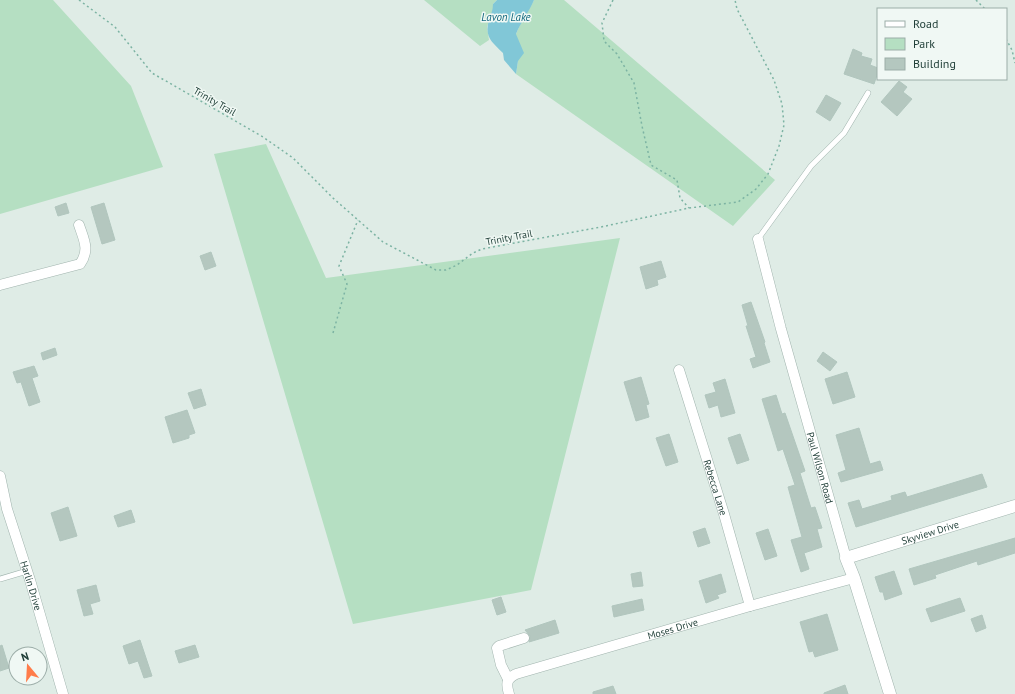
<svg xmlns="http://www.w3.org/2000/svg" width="1015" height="694" font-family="'PT Sans',sans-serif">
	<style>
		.green { fill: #b5dfc2 }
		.water { fill: #81c7d7 }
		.building { fill: #b4c7bf; stroke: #b1c6be }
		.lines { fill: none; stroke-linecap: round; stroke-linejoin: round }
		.service-casing { stroke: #a1b4ae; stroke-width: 6 }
		.minor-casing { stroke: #a1b4ae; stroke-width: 11 }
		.tertiary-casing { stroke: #a1b4ae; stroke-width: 13 }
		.path { stroke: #7cb3a3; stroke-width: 1.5; stroke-dasharray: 2 3; stroke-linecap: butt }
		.service { stroke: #fff; stroke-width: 5 }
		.minor { stroke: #fff; stroke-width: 10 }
		.tertiary { stroke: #fff; stroke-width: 12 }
		.labels { text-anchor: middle; stroke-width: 3; stroke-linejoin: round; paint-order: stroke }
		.street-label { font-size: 10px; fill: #1e3d36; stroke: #f0f8f4 }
		.water-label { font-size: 11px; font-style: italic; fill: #13697f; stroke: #f0f8f4 }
	</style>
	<rect width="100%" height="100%" fill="#dfece6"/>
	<path class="green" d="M0 0H53L131 86 163 167 0 214Z
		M424 0H497L493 4V9L487 27 489 40 480 46Z
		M534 0H564L775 180 733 226 516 74 518 61 516 34 520 25 531 6Z
		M266 144 326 278 620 238 531 590 353 624 214 154Z"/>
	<path class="water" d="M497 0H534C529 12 521 22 516 34L524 53 518 61 516 74 504 60 503 53C492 42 484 37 489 20 491 14 493 10 493 4Z"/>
	<path class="building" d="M853 49 862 53 861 56 872 59 870 65 878 68V72L874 84 844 74Z
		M899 81 907 87 903 92 912 99 897 116 881 102Z
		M826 95 841 103 830 121 816 112Z
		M66 203 69 213 58 216 55 207Z
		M104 203 115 240 102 244 91 207Z
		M211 252 216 266 205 270 200 256Z
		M661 261 666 277 657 280 658 285 646 289 640 267Z
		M751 302 765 342 764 343 770 362 753 368 750 359 756 357 746 326H748L742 305Z
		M55 348 57 355 43 360 41 353Z
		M823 352 837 362 830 371 817 361Z
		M34 366 38 376 32 378 40 402 29 406 21 382 17 383 13 372Z
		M847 372 855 397 833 404 825 379Z
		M641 377 649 404 646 405 649 417 636 421 624 382Z
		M725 379 735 413 721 417 718 405 709 408 705 395 716 392 713 383Z
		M201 389 206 405 194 409 188 393Z
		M776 395 782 414 785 413 805 471 800 473 811 508 815 507 822 528 817 529 822 547 804 553 809 569 801 572 791 540 802 537 788 487 795 485 783 449 778 451 762 399Z
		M187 410 195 433 189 435V438L173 443 165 417Z
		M859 428 870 464 880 461 883 470 841 482 838 473 846 470 836 435Z
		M669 434 678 462 666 466 656 438Z
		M740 434 749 460 737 464 728 438Z
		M982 474 987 487 856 527 848 503 859 500 862 509 892 500 891 496 905 492 907 497Z
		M68 507 77 536 60 541 51 513Z
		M131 510 135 522 118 527 114 516Z
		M705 528 710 543 698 547 693 532Z
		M768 529 777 556 765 560 756 533Z
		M1015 538V553L978 565 977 561 935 575 936 578 914 585 909 569Z
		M894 571 902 594 885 600 883 592H880L875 577Z
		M641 572 643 586 633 587 631 574Z
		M721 574 726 592 717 595 719 598 706 603 699 581Z
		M96 585 100 601 90 604 93 614 84 616 77 590Z
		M501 597 506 612 497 615 492 600Z
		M960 598 965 611 931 622 926 609Z
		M642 599 644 610 614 617 612 606Z
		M827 614 838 650 815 657 813 651 809 652 800 622Z
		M982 615 986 628 976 632 971 619Z
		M555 620 559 633 529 642 530 636 525 630Z
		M140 640 152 676 144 678 138 661 129 664 123 646Z
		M2 645 9 668 0 671V646Z
		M195 645 199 657 179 663 175 651Z
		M845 685 848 694H824V693Z
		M613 686 616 694H593V692Z"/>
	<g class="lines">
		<g class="service-casing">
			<path id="service" d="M758 239 811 166 844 133 868 93
				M0 579 27 571"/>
		</g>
		<g class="minor-casing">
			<g id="minor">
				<path id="s1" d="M758 239 781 329 846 558"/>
				<path d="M0 285 80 264C90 250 84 240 79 225"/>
				<path id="s2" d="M679 370 724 514 750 606"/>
				<path id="s3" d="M0 476 7 509 30 580 63 694"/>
				<path d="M508 679 501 665 497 648 499 646 524 638"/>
				<path id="s4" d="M509 694C506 684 506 679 516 674L750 606 854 578"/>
			</g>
		</g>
		<g class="tertiary-casing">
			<g id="tertiary">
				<path id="s5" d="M890 694 854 578 846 558 1015 506"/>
			</g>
		</g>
		<path class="path" d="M79 0 115 27 152 73 263 137 293 158 333 198 383 242 436 270H446L457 265 473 253 482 249 601 227 689 208 738 202 756 189 768 174 779 146 784 125 782 104 774 80 737 9 735 0
			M613 0 602 23 604 41 617 54 634 83 642 126 651 165 677 180 680 198 689 208
			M976 0 985 9
			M1006 39 1012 50 1015 63
			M333 333 347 284 339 266 358 220"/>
		<use href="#service" class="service"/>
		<use href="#minor" class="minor"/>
		<use href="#tertiary" class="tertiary"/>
	</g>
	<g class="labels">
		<g class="street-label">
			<text transform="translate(215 101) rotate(30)" y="4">Trinity Trail</text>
			<text transform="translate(509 237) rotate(-11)" y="4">Trinity Trail</text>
			<text dy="4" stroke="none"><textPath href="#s1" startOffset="237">Paul Wilson Road</textPath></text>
			<text dy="4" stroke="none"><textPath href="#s2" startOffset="123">Rebecca Lane</textPath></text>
			<text dy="4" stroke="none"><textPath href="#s5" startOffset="231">Skyview Drive</textPath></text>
			<text dy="4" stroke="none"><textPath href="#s3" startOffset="114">Harlin Drive</textPath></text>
			<text dy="4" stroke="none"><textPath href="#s4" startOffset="187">Moses Drive</textPath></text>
		</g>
		<g class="water-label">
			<text x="506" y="21">Lavon Lake</text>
		</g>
	</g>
	<rect x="877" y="8" width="130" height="72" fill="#f0f8f4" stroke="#9cada8"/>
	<rect x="885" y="21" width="20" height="6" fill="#ffffff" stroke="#9cada8"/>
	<text x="913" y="28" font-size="12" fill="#1e3d36">Road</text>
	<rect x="885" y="38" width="20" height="12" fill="#b5dfc2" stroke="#9cada8"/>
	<text x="913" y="48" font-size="12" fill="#1e3d36">Park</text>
	<rect x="885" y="58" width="20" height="12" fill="#b4c7bf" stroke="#9cada8"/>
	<text x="913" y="68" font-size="12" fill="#1e3d36">Building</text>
	<g transform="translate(28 666) rotate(342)"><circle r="19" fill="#f0f8f4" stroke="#9cada8"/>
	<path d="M0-3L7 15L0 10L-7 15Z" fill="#ff7c4a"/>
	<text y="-6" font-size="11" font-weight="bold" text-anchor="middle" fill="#1e3d36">N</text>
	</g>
</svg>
